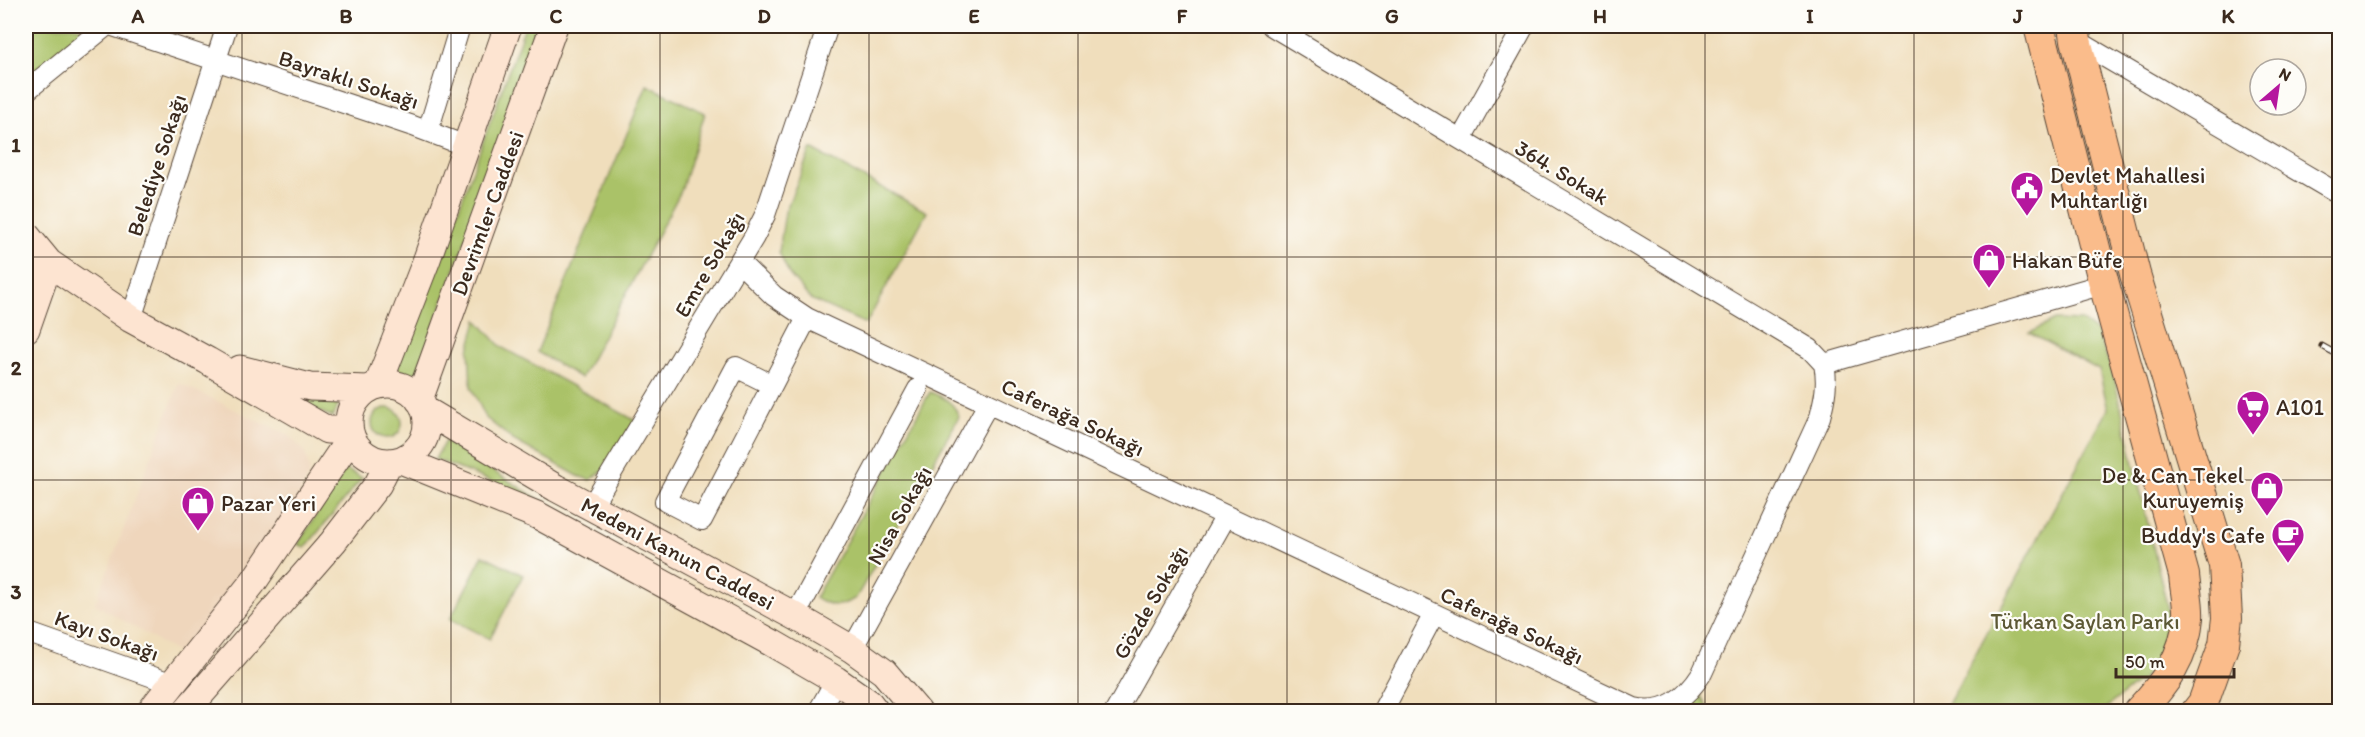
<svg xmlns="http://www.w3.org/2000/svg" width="2365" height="737" font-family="Itim,sans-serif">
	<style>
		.built { fill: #efd6bc }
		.green { fill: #aac268; stroke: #727643; stroke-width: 1.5 }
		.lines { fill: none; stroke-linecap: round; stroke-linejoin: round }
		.street-casing { stroke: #564536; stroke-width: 22 }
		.secondary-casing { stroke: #564536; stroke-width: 29 }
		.primary-casing { stroke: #564536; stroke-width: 32 }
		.street { stroke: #fff; stroke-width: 20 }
		.secondary { stroke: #fde4d1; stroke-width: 27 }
		.primary { stroke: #fabc8b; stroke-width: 30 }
		.rail-casing { stroke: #3b2a1e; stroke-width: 7 }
		.rail { stroke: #fdfcf7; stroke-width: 4.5; stroke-dasharray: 14; stroke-linecap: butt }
		.grid { fill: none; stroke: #3b2a1e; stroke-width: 1.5; stroke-opacity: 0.55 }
		.labels { text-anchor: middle; stroke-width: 4.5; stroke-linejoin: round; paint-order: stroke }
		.street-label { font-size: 22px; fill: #3b2a1e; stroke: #fdfcf7 }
		.poi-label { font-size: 22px; fill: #3b2a1e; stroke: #fdfcf7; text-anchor: start }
		.park-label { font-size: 22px; fill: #5c5834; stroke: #fdfcf7 }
		.neatline { fill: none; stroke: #3b2a1e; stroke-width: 2 }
		.grid-label { font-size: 20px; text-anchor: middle; font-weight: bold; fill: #3b2a1e }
	</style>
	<rect width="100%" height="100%" fill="#fdfcf7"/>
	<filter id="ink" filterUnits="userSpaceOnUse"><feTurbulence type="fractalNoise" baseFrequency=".0167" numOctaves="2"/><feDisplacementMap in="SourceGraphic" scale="12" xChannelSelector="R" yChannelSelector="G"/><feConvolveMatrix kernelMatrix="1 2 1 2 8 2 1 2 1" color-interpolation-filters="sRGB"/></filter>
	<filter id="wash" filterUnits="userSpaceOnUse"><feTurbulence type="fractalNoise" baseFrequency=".008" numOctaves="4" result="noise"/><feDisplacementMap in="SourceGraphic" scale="24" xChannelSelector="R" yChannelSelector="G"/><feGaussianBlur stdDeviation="1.35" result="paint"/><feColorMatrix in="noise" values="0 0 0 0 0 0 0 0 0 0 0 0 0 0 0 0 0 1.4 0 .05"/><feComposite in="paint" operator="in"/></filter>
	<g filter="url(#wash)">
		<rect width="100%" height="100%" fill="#f0debc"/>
		<path class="built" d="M179 383 290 436 305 452 310 472 295 505 183 656 95 604Z"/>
		<path class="green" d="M26 26H73L88 30 26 79Z
			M525 26H539L485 186 415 379 395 373 455 219Z
			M647 85 705 113 681 191 581 378 537 352Z
			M811 149 927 212 866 324 810 299 789 274 779 252 785 212Z
			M477 320 501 347 638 422 603 471 590 480 578 476 513 440 486 418 471 387 469 350Z
			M2055 320 2082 321 2097 332 2113 373 2169 615 2160 658 2141 680 2102 711 1944 712 2108 409 2099 370 2029 333Z
			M930 392C944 397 954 402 959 417L856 598C838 608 834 607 815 598Z
			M343 393 333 417 279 395Z
			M372 423a15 15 0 1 1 30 0a15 15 0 1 1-30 0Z
			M445 441 543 502 435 459Z
			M345 469 362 478 305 548 298 544Z
			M483 555 523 575 490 639 450 619Z
			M1701 696 1709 711H1683Z"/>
	</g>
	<g filter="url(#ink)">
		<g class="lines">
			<g class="street-casing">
				<path id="street" d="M113 26 413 126 466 146
					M1272 26 1792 338 1810 349 1824 364
					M2076 40 2340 195
					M26 91 106 26
					M428 131 460 26
					M1461 139 1524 26
					M740 263 774 296 807 318 1634 708C1665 715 1686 698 1702 673L1820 417C1825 398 1828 383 1824 364L2104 284
					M131 319 227 26
					M772 385 736 367 665 501 702 520C737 453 772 386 807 318
					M591 507 754 237 765 215 828 26
					M795 616 918 389
					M26 632 173 684
					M852 649 988 404
					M818 712 836 680
					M1115 712 1226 516
					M1382 712 1434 614"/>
			</g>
			<g class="secondary-casing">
				<path id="secondary" d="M26 235 49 263 131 319 208 361 327 430H349
					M26 329 49 263
					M240 369 310 387 368 389
					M349 423a39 39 0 1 1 78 0a39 39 0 1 1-78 0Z
					M378 385 427 259 508 26
					M419 400 554 26
					M425 410 556 488 795 616 852 649 884 672 918 712
					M401 460 539 516 772 643 836 680 869 703 876 712
					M150 712 254 581 351 437
					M185 712 333 542 378 484 389 462"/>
			</g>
			<g class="primary-casing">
				<path id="primary" d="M2039 26 2104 284 2184 575C2185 589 2189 604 2188 618 2185 657 2165 684 2138 712
					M2074 26 2076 40 2135 274 2224 565 2227 618 2224 644 2203 703 2196 712"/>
			</g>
			<use href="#street" class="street"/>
			<use href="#secondary" class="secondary"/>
			<use href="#primary" class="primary"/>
			<g class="rail-casing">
				<path id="rail" d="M2334 328 2340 332
					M2322 346 2340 356"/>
			</g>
			<use href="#rail" class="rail"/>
		</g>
	</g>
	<path class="grid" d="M242 26V712M451 26V712M660 26V712M869 26V712M1078 26V712M1287 26V712M1496 26V712M1705 26V712M1914 26V712M2123 26V712M26 257H2340M26 480H2340"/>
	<defs>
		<g id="civic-pin" transform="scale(1.725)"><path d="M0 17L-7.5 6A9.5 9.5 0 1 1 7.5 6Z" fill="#b5179e" stroke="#fdfcf7"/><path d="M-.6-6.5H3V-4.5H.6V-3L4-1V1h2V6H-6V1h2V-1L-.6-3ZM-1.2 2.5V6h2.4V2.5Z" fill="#fff"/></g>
		<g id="shop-pin" transform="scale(1.725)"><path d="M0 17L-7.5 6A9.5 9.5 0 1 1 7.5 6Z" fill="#b5179e" stroke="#fdfcf7"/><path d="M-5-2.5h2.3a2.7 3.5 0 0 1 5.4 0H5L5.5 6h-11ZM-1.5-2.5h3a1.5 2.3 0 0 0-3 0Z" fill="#fff"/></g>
		<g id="supermarket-pin" transform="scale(1.725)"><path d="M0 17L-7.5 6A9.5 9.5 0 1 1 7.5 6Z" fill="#b5179e" stroke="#fdfcf7"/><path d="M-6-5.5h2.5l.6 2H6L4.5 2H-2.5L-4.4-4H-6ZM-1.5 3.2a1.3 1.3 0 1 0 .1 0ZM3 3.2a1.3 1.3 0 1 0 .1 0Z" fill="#fff"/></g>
		<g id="cafe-pin" transform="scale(1.725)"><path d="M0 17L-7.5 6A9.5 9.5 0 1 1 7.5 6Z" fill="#b5179e" stroke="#fdfcf7"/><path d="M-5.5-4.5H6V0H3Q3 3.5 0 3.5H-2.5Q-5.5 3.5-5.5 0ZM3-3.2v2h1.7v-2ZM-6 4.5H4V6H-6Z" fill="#fff"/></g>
	</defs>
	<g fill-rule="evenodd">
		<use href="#civic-pin" x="2027" y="188"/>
		<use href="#shop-pin" x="1989" y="260"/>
		<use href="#supermarket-pin" x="2253" y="407"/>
		<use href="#shop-pin" x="2267" y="488"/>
		<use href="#shop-pin" x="198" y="503"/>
		<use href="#cafe-pin" x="2288" y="535"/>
	</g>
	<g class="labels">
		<g class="street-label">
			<text transform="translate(349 79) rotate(18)" y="8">Bayraklı Sokağı</text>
			<text transform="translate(156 165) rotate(-72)" y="8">Belediye Sokağı</text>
			<text transform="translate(1562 172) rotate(31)" y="8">364. Sokak</text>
			<text transform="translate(487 213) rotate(-70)" y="8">Devrimler Caddesi</text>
			<text transform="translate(709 264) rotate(-60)" y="8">Emre Sokağı</text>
			<text transform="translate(1073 417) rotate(25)" y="8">Caferağa Sokağı</text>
			<text transform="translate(899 515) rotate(-61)" y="8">Nisa Sokağı</text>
			<text transform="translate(678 553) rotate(28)" y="8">Medeni Kanun Caddesi</text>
			<text transform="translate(1150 602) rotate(-60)" y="8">Gözde Sokağı</text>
			<text transform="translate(1512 625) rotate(25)" y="8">Caferağa Sokağı</text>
			<text transform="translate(107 635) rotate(20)" y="8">Kayı Sokağı</text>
		</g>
		<g class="poi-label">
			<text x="2050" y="183">Devlet Mahallesi<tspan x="2050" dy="25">Muhtarlığı</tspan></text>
			<text x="2012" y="268">Hakan Büfe</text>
			<text x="2276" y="415">A101</text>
			<text x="2244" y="483" text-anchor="end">De &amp; Can Tekel<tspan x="2244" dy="25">Kuruyemiş</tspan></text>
			<text x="221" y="511">Pazar Yeri</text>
			<text x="2265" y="543" text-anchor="end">Buddy's Cafe</text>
		</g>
		<g class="park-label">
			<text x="2085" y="629">Türkan Saylan Parkı</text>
		</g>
	</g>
	<rect width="2365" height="737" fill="none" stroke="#fdfcf7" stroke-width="66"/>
	<g transform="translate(2278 87) rotate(29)"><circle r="28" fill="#fdfcf7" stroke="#afa8a0" stroke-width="1.5"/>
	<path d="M0-4.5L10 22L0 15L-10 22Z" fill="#b5179e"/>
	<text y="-9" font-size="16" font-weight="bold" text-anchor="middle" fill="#3b2a1e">N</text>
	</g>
	<path d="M2116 668v9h118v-9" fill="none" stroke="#3b2a1e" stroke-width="3"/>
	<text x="2125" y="668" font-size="18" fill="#3b2a1e" stroke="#fdfcf7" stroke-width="4.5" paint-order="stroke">50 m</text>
	<rect x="33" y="33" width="2299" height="671" class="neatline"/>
	<g class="grid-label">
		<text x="138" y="23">A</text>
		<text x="346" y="23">B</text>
		<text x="556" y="23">C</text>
		<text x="764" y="23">D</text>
		<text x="974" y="23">E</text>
		<text x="1182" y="23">F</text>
		<text x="1392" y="23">G</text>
		<text x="1600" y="23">H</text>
		<text x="1810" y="23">I</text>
		<text x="2018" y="23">J</text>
		<text x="2228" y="23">K</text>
		<text x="16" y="152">1</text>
		<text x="16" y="375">2</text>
		<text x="16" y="599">3</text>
	</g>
</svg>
